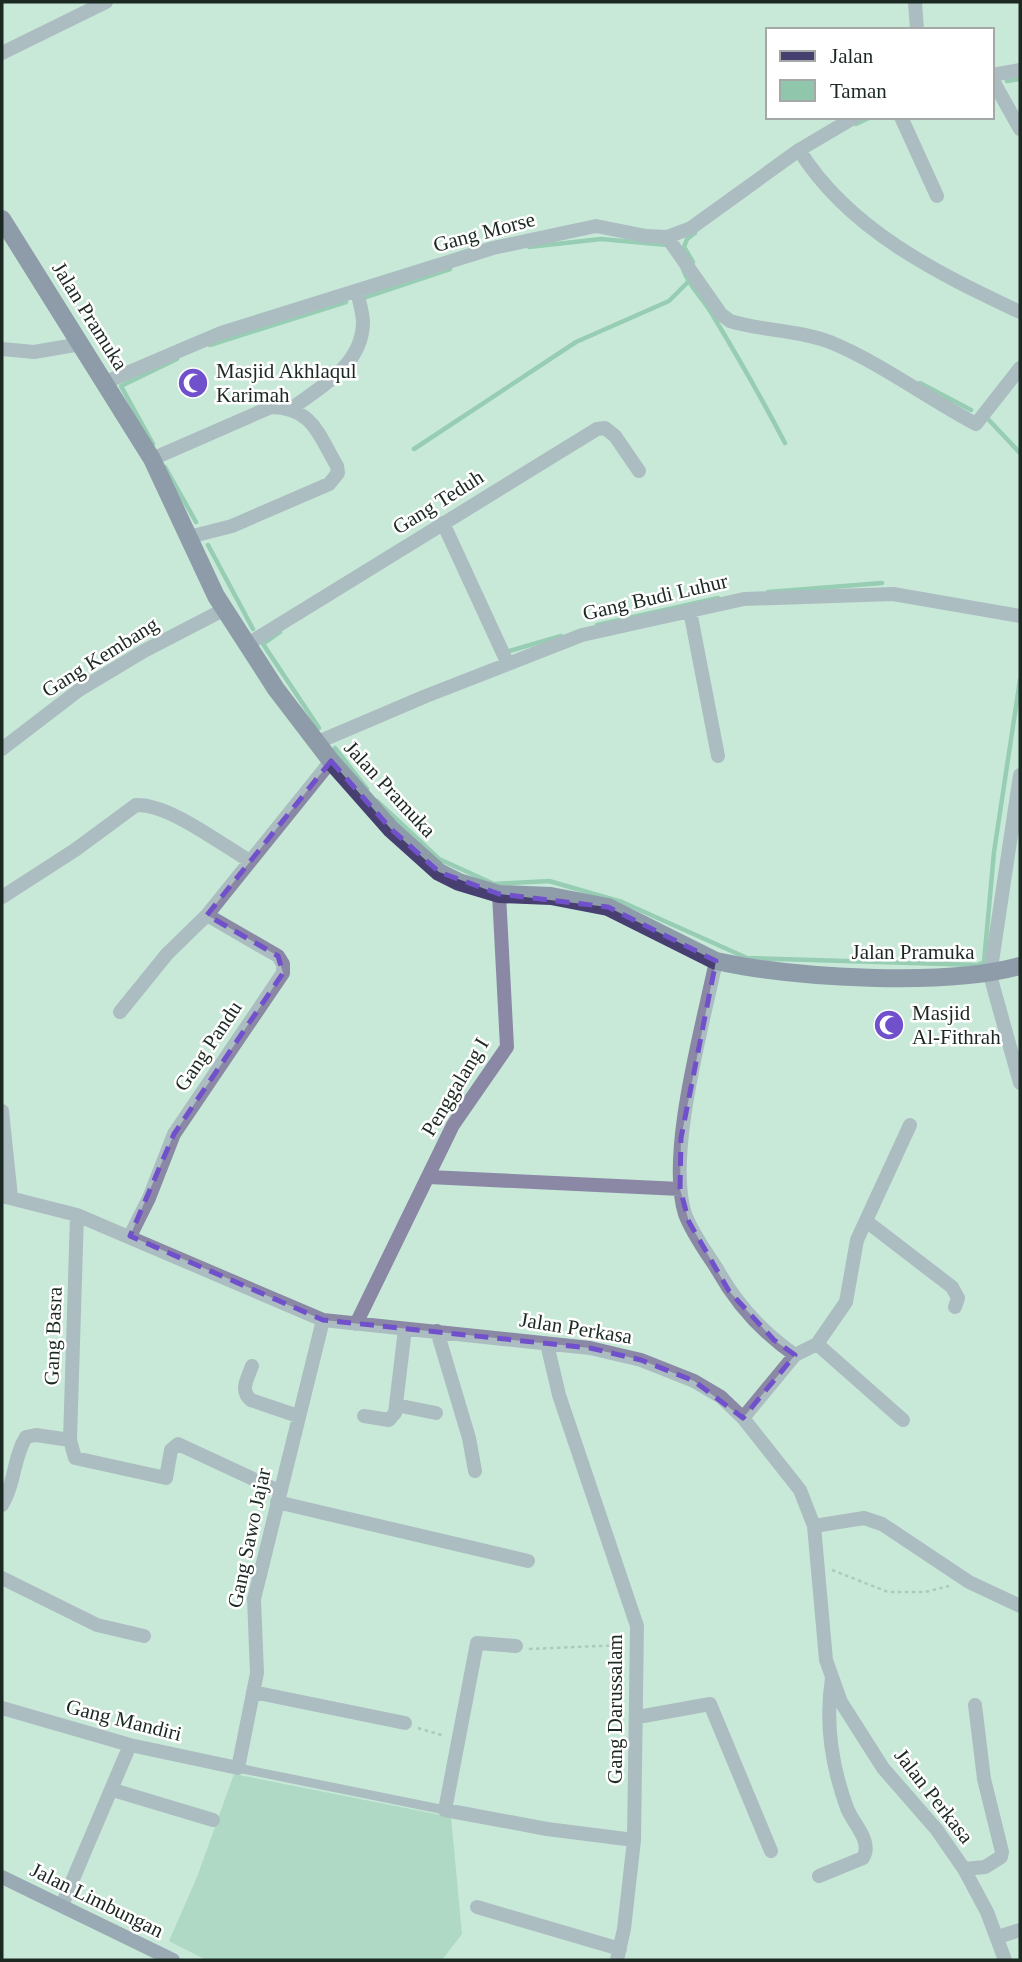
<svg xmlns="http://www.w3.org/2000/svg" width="1022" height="1962" font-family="'Times New Roman',serif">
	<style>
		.green { fill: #90c6ab }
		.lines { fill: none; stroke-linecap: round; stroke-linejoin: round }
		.stream { stroke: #5bab86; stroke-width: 4.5 }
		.path { stroke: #8ba598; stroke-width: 2.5; stroke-dasharray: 3.5 3.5; stroke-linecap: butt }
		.lane { stroke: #8b88a5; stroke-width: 9 }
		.street { stroke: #8b88a5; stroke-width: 14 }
		.secondary { stroke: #635d87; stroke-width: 14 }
		.primary { stroke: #483f71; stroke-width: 18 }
		.marked { fill: none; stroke: #7051cb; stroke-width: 5; stroke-dasharray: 14 9; stroke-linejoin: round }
		.labels { text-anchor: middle; stroke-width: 5; stroke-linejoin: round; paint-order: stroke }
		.street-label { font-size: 21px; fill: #1c2922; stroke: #fff }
		.poi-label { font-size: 21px; fill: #1c2922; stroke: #fff; text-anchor: start }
	</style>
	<rect width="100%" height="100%" fill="#c8e9d8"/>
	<path class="green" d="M234 1774 451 1817 462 1934 442 1960H206L169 1941 197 1877Z"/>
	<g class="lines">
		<path class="stream" d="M1007 81 1020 79
			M856 124 871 117
			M529 247 601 239 667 245
			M693 262 684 247 687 239 695 233
			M683 269C689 287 703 298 712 314 738 357 762 399 785 443
			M366 297 450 269
			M210 345 346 302
			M920 383 971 410
			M987 418 1020 453
			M153 444 121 386 177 359
			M414 449 576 342 669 301 688 282
			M165 467 196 522
			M208 545 253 629
			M768 592 882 583
			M597 625 718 598
			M263 644 280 632
			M263 644 319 728
			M506 652 561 636
			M335 748 367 789
			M377 801 439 859 494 884 549 881 622 902 747 958 977 965 985 962
			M984 962 994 852 1020 680"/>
		<path class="path" d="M832 1570 888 1592H925L949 1586
			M529 1649 623 1645
			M418 1728 445 1736"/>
		<path class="lane" d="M238 1768 445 1810"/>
		<path class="street" d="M915 2 917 30
			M2 53 106 2
			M992 75 1020 70
			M992 79 1020 129
			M901 117 937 196
			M799 150C849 230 937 273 1020 312
			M667 237 721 314 730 321C762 331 799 330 830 342 881 363 927 398 976 424L1020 368
			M2 349 34 352 81 344
			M106 382 221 333 493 248 596 226 646 236 667 237 691 228 799 150 855 117
			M292 408C322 386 362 365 363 323 363 313 359 301 357 291
			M152 459 271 407C313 408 318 434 337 466L338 473 329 484 232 526 189 537
			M443 523 508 664
			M690 611 718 756
			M248 644 597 429 605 428 615 436 639 471
			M318 742 426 696 582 635 744 599 893 594 1020 616
			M2 749 79 690 144 651 225 609
			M1020 775 990 975 1020 1083
			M2 897 75 850 136 805C170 804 220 844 250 861
			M716 961C703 1025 666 1155 685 1214 692 1233 706 1252 717 1269 736 1303 763 1333 795 1355
			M120 1012 167 954 207 915 331 761
			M2 1111 11 1197
			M429 1177 680 1189
			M2 1196 77 1215 323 1320 590 1348 641 1360 694 1381 721 1397 743 1418 800 1490 814 1526 826 1660 841 1702 883 1768 937 1830 964 1869 987 1912 1005 1960
			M77 1215 70 1440 75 1458 166 1478 171 1450 178 1444 279 1491
			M866 1221 952 1287 958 1298 955 1307
			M130 1236 149 1198 174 1134 283 973V964L278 956 207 915
			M356 1324 453 1125 507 1047 499 894
			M437 1331 469 1438 475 1471
			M547 1344 559 1395 637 1626 634 1840 624 1929 617 1960
			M817 1344 903 1420
			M252 1366C248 1378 239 1390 251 1400L298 1416
			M396 1405 436 1413
			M364 1416 389 1420 395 1413 405 1329
			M743 1418 795 1355 817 1344 846 1302 857 1240 910 1125
			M277 1502 528 1561
			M2 1505C15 1484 13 1458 26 1437L36 1435 70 1440
			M814 1526 864 1518 882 1524 969 1582 1020 1606
			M2 1578 97 1625 144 1636
			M516 1646 477 1643 445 1810 547 1829 634 1840
			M253 1692 405 1723
			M2 1708 130 1745 238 1768 257 1673 254 1599 323 1320
			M638 1717 710 1704 771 1851
			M113 1790 213 1820
			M964 1869 985 1867 1001 1857 1002 1852 984 1779 975 1705
			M819 1876 863 1858C873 1841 853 1824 847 1808 832 1767 825 1722 832 1678
			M62 1905 130 1745
			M477 1907 620 1949
			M998 1937 1020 1930"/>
		<path class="secondary" d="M2 1877 173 1960"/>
		<path class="primary" d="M2 219 152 459 216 596 276 689 331 761 391 829 439 872 459 882 499 894 551 896 608 907 716 961C793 978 945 987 1020 966"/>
	</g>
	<path d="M0 0H1022V1962H0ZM331 761 391 829 439 872 499 894 608 907 716 961 681 1138 680 1189 689 1222 729 1291 774 1340 795 1355 743 1418 694 1381 641 1360 590 1348 323 1320 130 1236 174 1134 283 973 278 956 207 915Z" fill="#c8e9d8" fill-opacity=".55" fill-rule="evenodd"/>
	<path class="marked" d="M331 761 391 829 439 872 499 894 608 907 716 961 681 1138 680 1189 689 1222 729 1291 774 1340 795 1355 743 1418 694 1381 641 1360 590 1348 323 1320 130 1236 174 1134 283 973 278 956 207 915Z"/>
	<defs>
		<g id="mosque-disc" transform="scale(1.575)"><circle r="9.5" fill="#7051cb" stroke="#fff"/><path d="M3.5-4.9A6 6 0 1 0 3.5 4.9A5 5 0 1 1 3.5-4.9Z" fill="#fff"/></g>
	</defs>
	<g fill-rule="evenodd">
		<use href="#mosque-disc" x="193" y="383"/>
		<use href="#mosque-disc" x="889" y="1025"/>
	</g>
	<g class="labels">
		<g class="street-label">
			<text transform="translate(484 232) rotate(-15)" y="7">Gang Morse</text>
			<text transform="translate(90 316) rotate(58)" y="7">Jalan Pramuka</text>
			<text transform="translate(438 502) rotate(-32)" y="7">Gang Teduh</text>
			<text transform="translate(655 597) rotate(-13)" y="7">Gang Budi Luhur</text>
			<text transform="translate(100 657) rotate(-32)" y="7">Gang Kembang</text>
			<text transform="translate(390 789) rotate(47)" y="7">Jalan Pramuka</text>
			<text x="913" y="959">Jalan Pramuka</text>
			<text transform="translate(208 1046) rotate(-56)" y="7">Gang Pandu</text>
			<text transform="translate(455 1087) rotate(-59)" y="7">Penggalang I</text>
			<text transform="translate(576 1328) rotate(9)" y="7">Jalan Perkasa</text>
			<text transform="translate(53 1336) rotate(-88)" y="7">Gang Basra</text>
			<text transform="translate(249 1538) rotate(-78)" y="7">Gang Sawo Jajar</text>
			<text transform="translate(615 1709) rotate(-90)" y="7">Gang Darussalam</text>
			<text transform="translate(124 1720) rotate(14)" y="7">Gang Mandiri</text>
			<text transform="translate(934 1796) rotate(52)" y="7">Jalan Perkasa</text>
			<text transform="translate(97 1900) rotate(26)" y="7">Jalan Limbungan</text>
		</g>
		<g class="poi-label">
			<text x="216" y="378">Masjid Akhlaqul<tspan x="216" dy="24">Karimah</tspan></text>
			<text x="912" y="1020">Masjid<tspan x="912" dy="24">Al-Fithrah</tspan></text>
		</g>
	</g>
	<rect width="1022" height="1962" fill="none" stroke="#1c2922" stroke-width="7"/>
	<rect x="766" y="28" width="228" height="91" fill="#ffffff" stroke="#a4a9a7" stroke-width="2"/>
	<rect x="780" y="51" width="35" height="10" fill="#483f71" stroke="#a4a9a7" stroke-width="2"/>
	<text x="830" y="63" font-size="21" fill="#1c2922">Jalan</text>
	<rect x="780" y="80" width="35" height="21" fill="#90c6ab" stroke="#a4a9a7" stroke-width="2"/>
	<text x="830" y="98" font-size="21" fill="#1c2922">Taman</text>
</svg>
